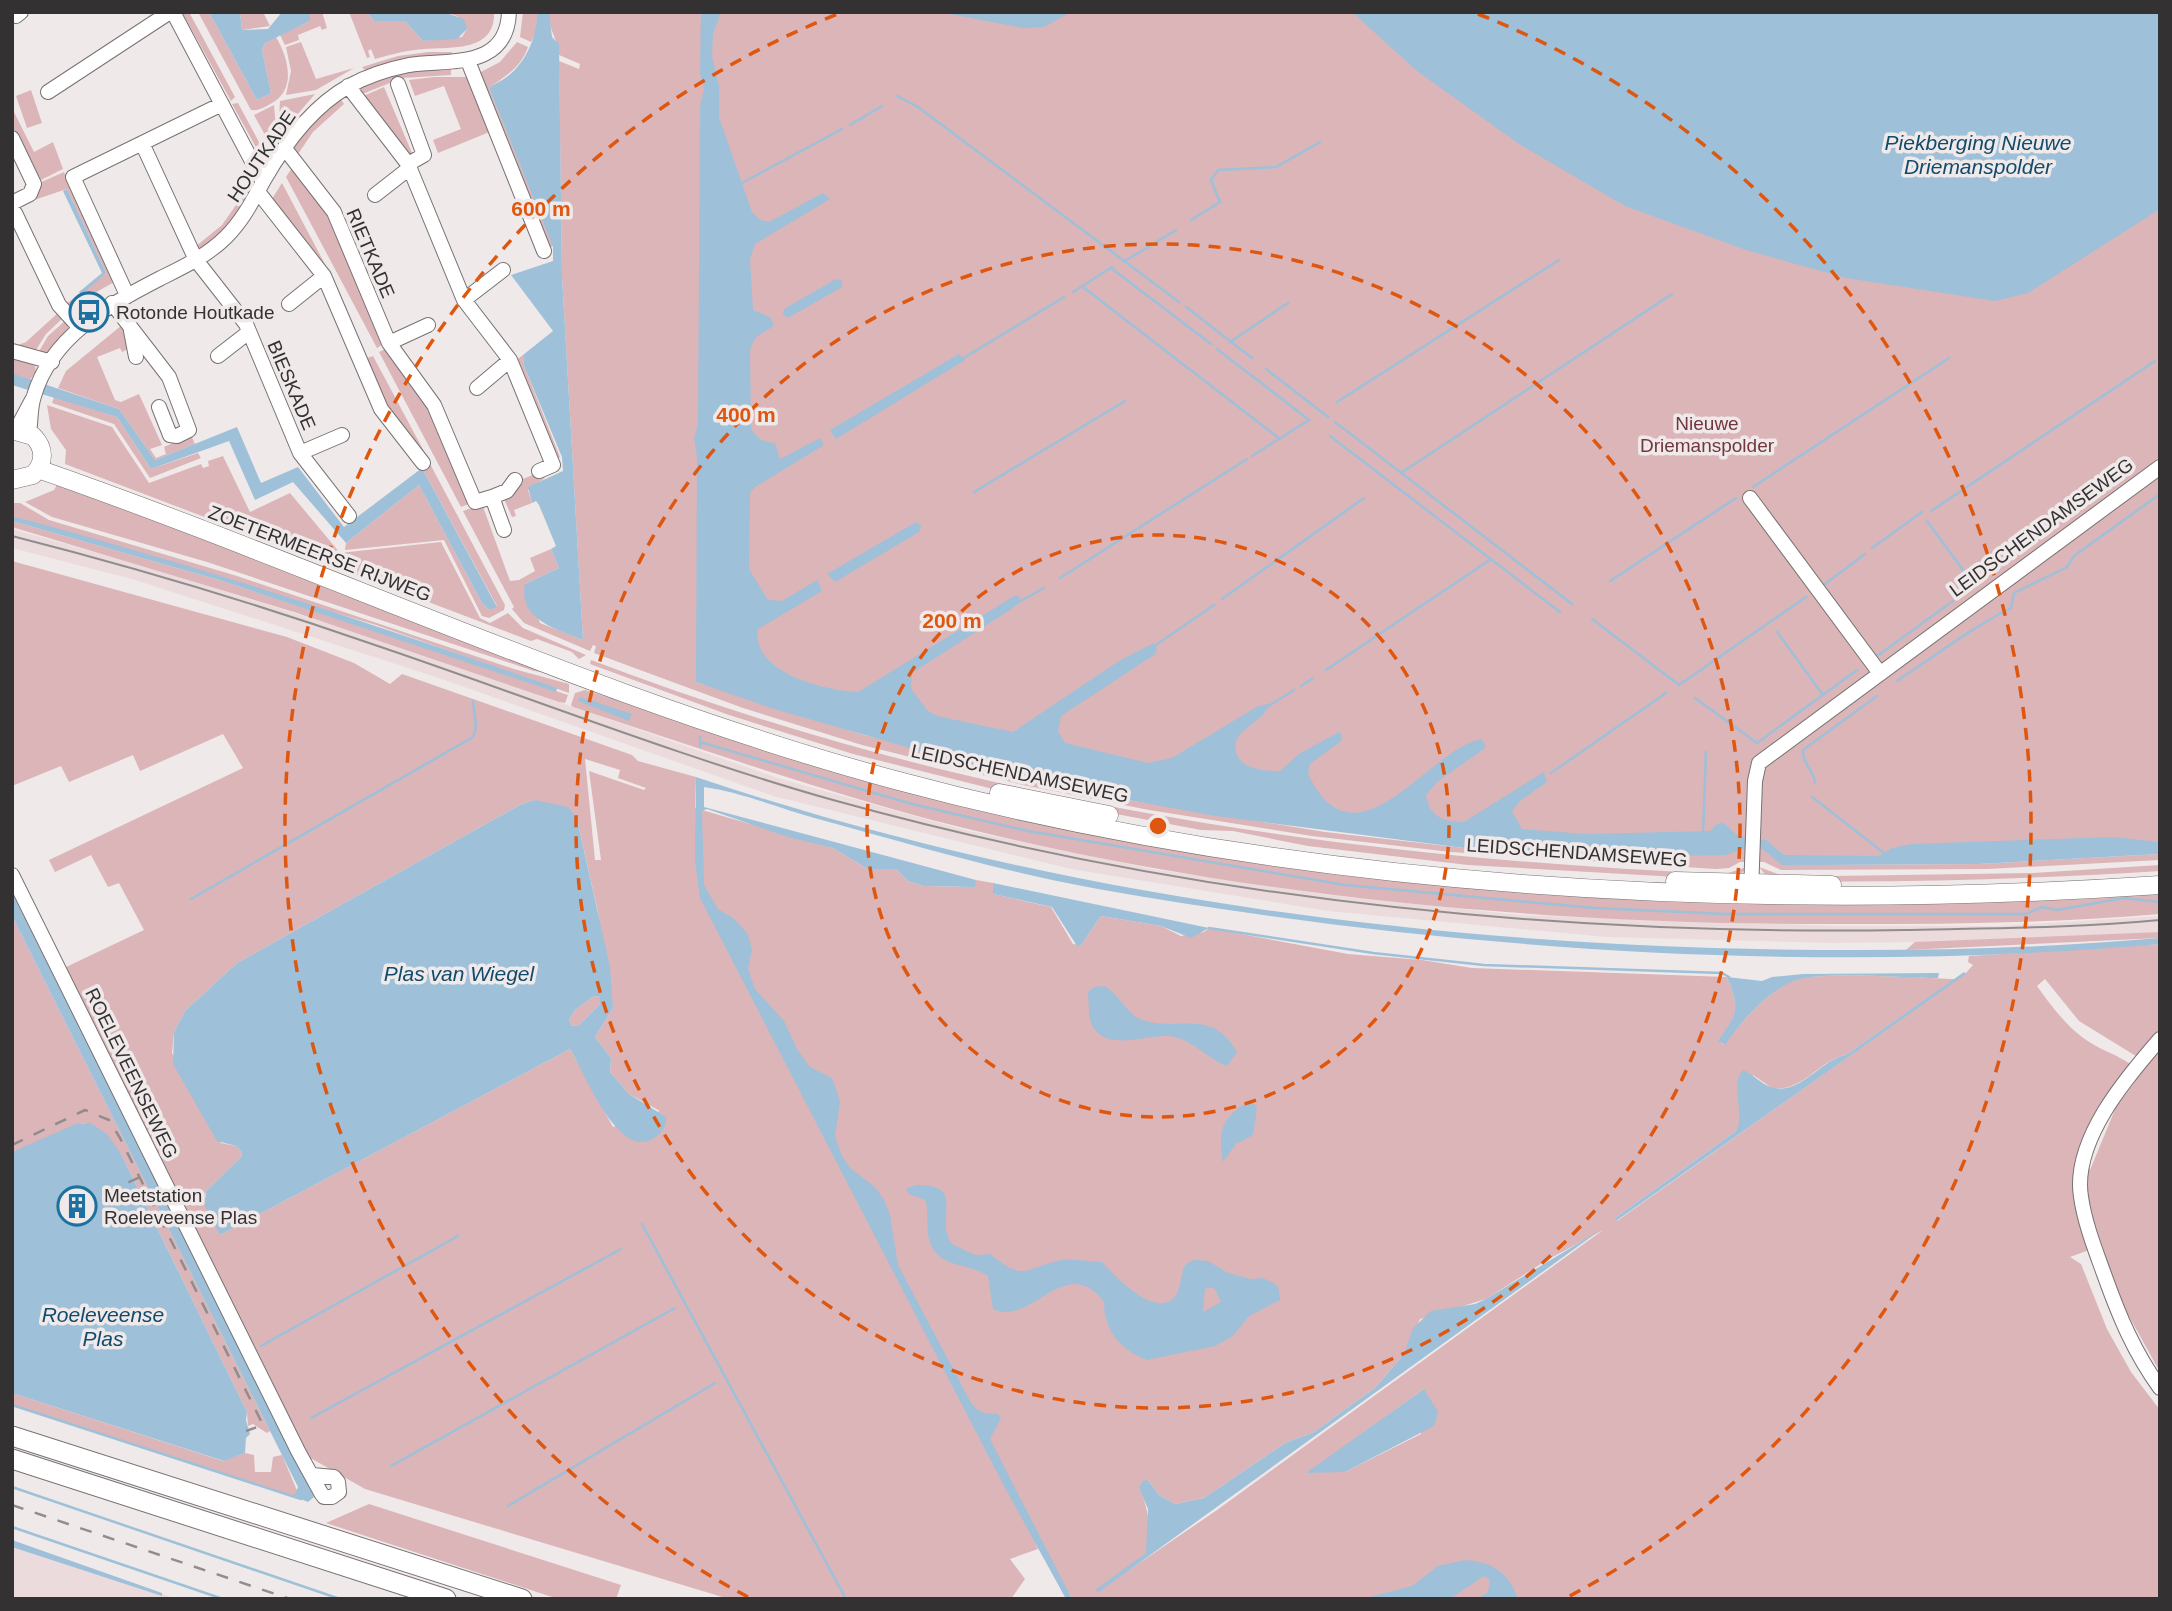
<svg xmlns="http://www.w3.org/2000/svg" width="2172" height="1611" font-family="Arial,sans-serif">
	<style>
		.built { fill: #ebdbdc }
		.green { fill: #dbb5b8; fill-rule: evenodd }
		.water { fill: #9ec0d9; fill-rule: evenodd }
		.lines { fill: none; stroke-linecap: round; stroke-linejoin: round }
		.stream { stroke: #9ec0d9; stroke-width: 2.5 }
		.minor-casing { stroke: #787272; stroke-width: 16 }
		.major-casing { stroke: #787272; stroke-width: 19 }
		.highway-casing { stroke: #787272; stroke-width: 21 }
		.minor { stroke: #fff; stroke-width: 14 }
		.major { stroke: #fff; stroke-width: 18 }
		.highway { stroke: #fff; stroke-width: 19 }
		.tram { stroke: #928d8d; stroke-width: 2 }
		.rail { stroke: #928d8d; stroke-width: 2.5; stroke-dasharray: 12 12; stroke-linecap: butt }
		.ring { fill: none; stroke: #df570e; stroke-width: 3.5; stroke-dasharray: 12 9 }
		.labels { text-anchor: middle; stroke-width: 7; stroke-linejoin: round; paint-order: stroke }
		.street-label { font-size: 19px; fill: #343132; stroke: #f0e9e9 }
		.poi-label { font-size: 19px; fill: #343132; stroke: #f0e9e9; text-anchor: start }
		.park-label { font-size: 19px; fill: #71373e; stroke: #f0e9e9 }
		.water-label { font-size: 21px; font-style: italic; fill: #104b6d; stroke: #f0e9e9 }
		.centre { fill: #df570e; stroke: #f0e9e9; stroke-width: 3.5 }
		.ring-label { font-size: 21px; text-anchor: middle; font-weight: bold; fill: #df570e; stroke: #f0e9e9; stroke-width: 7; stroke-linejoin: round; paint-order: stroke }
	</style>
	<rect width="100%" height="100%" fill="#f0e9e9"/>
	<path class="built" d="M12 529 137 564 374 638 781 779 965 830 1153 869 1330 895 1520 915 1832 926H1998L2160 916V932L1999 941 1832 943 1606 937 1328 911 1071 869 773 796 439 678 132 579 12 548Z
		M12 1540 177 1599H12Z"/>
	<path class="green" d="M182 12H189L235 97 231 101Z
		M198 12H209L257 100 271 93 262 50 265 43 276 37C288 57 297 89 272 103 265 107 259 111 251 110Z
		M240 12H263L270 26 242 30Z
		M310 12H322L327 28 322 30 320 26 298 35 299 40 285 45 280 35 310 21Z
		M349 12H367L374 21H405L423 41 462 37 467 29 457 16 443 12H494C496 52 451 47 425 49 408 50 392 54 375 59L371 49 368 51 370 57 367 58Z
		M523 12H537V30L531 42 520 37Z
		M549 12H2160V847L1819 865 1980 864 2160 854V860L1988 869 1781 870 1764 862H1740L1729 868 1716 869 1451 852 1312 836 1149 810 1023 785 862 745 743 708 594 653 596 646 593 645 590 651 524 623 512 609 514 607 463 511 482 504 510 581 519 580 535 571 530 558 551 549 559 568 525 584 540 623 583 640 562 276 559 61 579 69 580 64 559 55C558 39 548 29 549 12ZM696 682 1437 835 1664 855 1543 854 1464 848 1325 832 1128 800 864 735Z
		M301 42 316 79 354 68 316 90 286 95 291 71 286 47Z
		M517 42 528 47C520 69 506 75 489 88L553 246 546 249 475 75 500 62Z
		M429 52H452L451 60 367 72 362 67 398 56Z
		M451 67V75L402 78 360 95V85L387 75Z
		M434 77H469L492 131 438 153 433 140 461 129 444 86 415 96 409 80Z
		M384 87 412 153 419 150 410 157 361 97Z
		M31 90 42 123 27 128 16 96Z
		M315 94 278 137 280 101Z
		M340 98 344 104 313 132 296 157 293 147 303 132Z
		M238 103 266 155 263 160 232 104Z
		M274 105 276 128 271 146 254 115Z
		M12 108 34 152 53 142 63 169 41 180 12 125Z
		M294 165 331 214 385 343 377 348 286 177Z
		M64 172 116 281 91 295 69 313 65 305 106 273 67 189 31 201 30 198 37 184Z
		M252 182 256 188 236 219 202 251 195 247 222 225Z
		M282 183 328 270 270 202Z
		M59 312 64 317 46 334 36 350 18 345 26 342Z
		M66 320 69 331 50 354 38 353 48 336Z
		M122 325 130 348 122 352 120 348 97 357 115 400 121 402 139 394 162 445 150 449 156 458 166 454 164 447 191 435 195 444 155 460 119 409 58 388 66 371Z
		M387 348 432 407 471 503 461 507 379 352Z
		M12 354 35 366 36 372 30 380 13 374Z
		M523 355 524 366 560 457 555 460 515 361Z
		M373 356 427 457 384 408 364 359Z
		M54 397 117 417 151 469 198 453 201 458 150 478 114 424 52 403Z
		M47 405 112 427 149 483 201 464 203 468 209 466 208 461 223 456 250 512 290 493 340 553 441 542 480 618 490 623 508 613 523 628 586 655 579 659 572 652 537 639 531 641 65 464 66 450 51 429Z
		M429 462 505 605 504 610 489 618 482 616 444 540 345 550 346 543 419 485 482 603 489 610 497 606 422 468Z
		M540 472 545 478 528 490 532 503 514 510 516 516 512 517 504 499 514 494 513 483Z
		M59 481 550 673 534 671 207 562 52 517 25 502 54 490Z
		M12 503H20L49 520 237 576 514 669 569 684V693L376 625 12 516Z
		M12 521 219 580 568 695 565 703 559 702 294 612 12 527Z
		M12 561 287 637 354 663 390 684 402 674 632 755 638 761 696 777 695 808 833 848 868 869H896L908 881 923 886 974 887 976 880 993 883V894L1051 907 1073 944 1081 945 1101 916 1161 926 1181 936 1204 932 1209 928 1348 954 1422 960 1472 968 1727 977C1740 1010 1738 1012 1719 1041L1724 1045C1740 1023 1769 990 1794 980 1819 971 1923 978 1955 979L1846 1055C1819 1060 1802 1093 1772 1088L1753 1075 1738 1093 1741 1122 1736 1131 1615 1218 1617 1221 1965 974 1973 965 1968 962 1969 956 2160 944V1372L2125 1309 2100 1246 2070 1257 2081 1264 2107 1329 2131 1372 2160 1410V1599H1072L1034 1542 1038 1549 1010 1559 1025 1579 1011 1599H729L365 1489 307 1456 64 968 144 930 119 883 108 887 91 855 55 872 49 860 243 768 223 734 140 771 133 755 69 782 61 766 12 786ZM585 759 620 770 618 778 646 788 644 790 589 771 601 860H595ZM534 800 577 819 598 912 613 1008 595 1037 611 1058 610 1072 629 1094 660 1111 613 1127 570 1049 220 1235 205 1196 206 1191 241 1157 242 1152 236 1146 221 1143 172 1053 174 1032 185 1011 237 963 520 805ZM2045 979 2079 1021 2144 1061 2135 1082 2116 1107 2090 1170 2082 1151 2130 1064C2116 1054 2103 1051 2091 1043 2068 1029 2052 1007 2037 986ZM1603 1230 1217 1510 1097 1592 1146 1553C1153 1534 1148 1506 1139 1488L1148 1480 1159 1495 1175 1504 1204 1498 1285 1443 1314 1432 1376 1387 1404 1354 1420 1319 1486 1299 1547 1260ZM1424 1389 1421 1434 1345 1472H1309Z
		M591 660C961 801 1331 857 1725 874L1747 867 1740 875 1729 880 1468 865 1308 846 1233 831 1201 830 1021 796 853 754 729 715 590 664Z
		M585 690 610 698 613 690 1017 812 1525 886 2160 888V914C2055 923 1949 924 1844 924 1549 925 1248 898 960 827 829 794 702 749 573 707L571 705 575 693Z
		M2160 865V871C2032 879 1905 883 1778 881L1768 878 1759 867 1781 875 1833 876 2033 873Z
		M12 916 270 1431 267 1433 253 1424 248 1426 247 1412 121 1154 84 1123 12 1152Z
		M2160 932V938L1906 950 1915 942Z
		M594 996 600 997V1004L579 1025 572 1026 569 1020 575 1010Z
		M12 1393 223 1461 245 1453 254 1455 255 1472H271L273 1457 282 1455 298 1493 294 1496 12 1406Z
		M369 1504 621 1585 616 1599H558L326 1523Z"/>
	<path class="water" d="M209 12H240L242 30 268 29 282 12H310V21L265 43 262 50 271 93 257 100Z
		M367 12H443L464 19 467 29 457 39 423 41 405 21H374Z
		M537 12H549L552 37 559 44 562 276 583 640C557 629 518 620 525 584L559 568 551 549 556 546 539 505 536 501 532 503 528 487 563 471 562 457 524 366 523 355 553 331 511 275 553 261V247L489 88C495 83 502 81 508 76 526 62 538 35 537 12Z
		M701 12H721L713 34 712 56 719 86V117L752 212 760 220 769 222 823 193 830 199 755 244 750 259 753 310 770 317 774 326 756 337 750 349 751 428C756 439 764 442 775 443L780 459 820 438 824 445 755 487 750 493 749 569 768 600 782 601 817 580 822 591 758 629C750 672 825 691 858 692L1016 595 1020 597 1016 606 912 673 911 689 928 711 937 716 1013 732 1119 661 1154 643 1157 650 1154 655 1061 716 1058 731 1065 743 1148 763 1172 758 1258 706 1269 704C1265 724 1224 731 1238 757 1245 770 1267 771 1280 771L1299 754 1339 732 1342 735 1341 741 1310 764 1308 774C1356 874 1427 750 1481 739L1486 746 1484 749 1438 781 1426 795C1429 817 1444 822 1464 822L1544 772 1547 782 1520 801 1512 811 1522 829 1586 834 1710 831 1717 824 1724 823 1739 837 1766 840 1784 855 1879 856 1892 848 1912 844 2114 837 2160 842V854L1979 864 1819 865H1782L1761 848 1742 849 1726 855 1613 857 1464 848 1216 816 1128 800 917 750 774 709 696 682 697 457 694 437 698 425 700 107 704 89 700 73Z
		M939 12H1071L1044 27 1023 28Z
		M1352 12H2160V209L2028 293 1995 301 1846 278 1746 250 1625 206 1519 144 1417 71Z
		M67 189 106 273 81 295 79 292 102 273 63 191Z
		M836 279 842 280V287L788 318 783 314 784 309Z
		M959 354 965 360 836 439 830 430Z
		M12 371 14 374 119 409 155 460 237 427 261 483 298 467 344 527 422 468 497 607 489 610 482 603 419 485 346 543 293 482 255 500 229 441 151 469 117 417 12 385Z
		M12 516C197 565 377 625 557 688L556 692 219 580 12 521Z
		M916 522 921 526 919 532 835 582 827 574Z
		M580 697 632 714 629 721 578 701Z
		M696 777C1023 887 1368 937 1713 948 1862 952 2011 951 2160 938V944C1806 975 1447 950 1098 889 1003 872 910 844 818 819 781 809 741 792 704 787V807L976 880 975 887 923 886 908 881 896 869H868L833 848 788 837 707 809 702 811 704 885 718 909 733 918 748 934 752 950 748 969 755 989 784 1021 798 1051 810 1067 832 1078 840 1101 835 1136 842 1156 850 1168 875 1187 884 1200 890 1215 898 1265 970 1401C979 1414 984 1413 998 1414L1001 1418 990 1439 1072 1599H1066L1004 1486 700 898 695 860Z
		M534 800 568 807 577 819 610 967 613 1008 595 1037 611 1058 610 1072 629 1094 666 1117C667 1125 663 1130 657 1136 620 1167 584 1071 570 1049L220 1235 205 1207 206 1191 241 1157 242 1152 236 1146 217 1141 173 1064 174 1032 185 1011 237 963 520 805ZM594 996 600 997V1004L579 1025 572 1026 569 1020 575 1010Z
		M993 883 1209 928 1191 938 1161 926 1101 916 1081 945 1077 946 1052 907 993 894Z
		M12 893 282 1431 314 1497 308 1502 294 1496 298 1487 282 1455 12 916Z
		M1964 972 1966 974 1616 1221 1615 1218 1736 1131C1746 1112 1729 1086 1743 1070 1753 1074 1761 1084 1771 1087 1799 1097 1821 1059 1846 1055Z
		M1939 973 1938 978C1906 978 1821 971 1796 980 1770 989 1740 1022 1725 1045L1718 1041C1738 1012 1740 1010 1727 977L1762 981 1772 977 1803 974Z
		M1104 986C1120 995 1127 1014 1140 1019 1177 1034 1210 1005 1237 1052L1227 1066C1208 1059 1195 1042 1175 1037 1152 1031 1107 1055 1092 1025 1088 1016 1089 1002 1088 992L1094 987Z
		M1250 1100 1257 1108 1253 1135 1236 1144 1223 1162C1217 1128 1223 1118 1250 1100Z
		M90 1123 107 1134 121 1154 247 1412 246 1420 250 1434 246 1438 245 1453 224 1461 12 1393V1152L76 1124Z
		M917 1185C968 1185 933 1218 952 1244L975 1255 990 1254C1026 1283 1023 1268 1062 1260 1075 1258 1089 1262 1102 1262 1114 1275 1157 1322 1176 1295 1182 1286 1180 1273 1186 1264L1194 1260 1208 1261 1228 1273 1251 1279 1263 1278 1278 1286 1280 1300 1249 1316 1233 1336 1215 1346 1147 1360C1121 1350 1104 1331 1104 1302 1065 1251 1033 1327 993 1309L988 1276C968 1262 937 1269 929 1239 925 1226 930 1213 925 1200L909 1194 906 1188ZM1210 1287 1215 1289 1221 1302 1203 1312 1205 1289Z
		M1602 1229 1099 1592 1095 1590 1146 1553 1148 1509 1139 1488 1143 1481 1148 1480 1159 1495 1175 1504 1204 1498 1285 1443 1314 1432 1376 1387 1404 1354 1413 1328 1431 1311 1475 1304 1486 1299Z
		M1424 1389 1438 1412 1434 1426 1345 1472 1306 1473Z
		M12 1540 162 1593V1596L12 1547Z
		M1465 1560C1492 1562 1509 1572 1518 1599H1477L1488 1592 1490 1580 1484 1576 1450 1599H1362L1412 1586 1438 1566Z"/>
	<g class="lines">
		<path class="stream" d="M897 96 918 107 1179 302
			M850 125 882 106
			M740 184 842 129
			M1191 220 1220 202 1211 180 1218 170 1276 167 1320 142
			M1125 261 1176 230
			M1111 268 1211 344
			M1083 287 1280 439
			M1073 292 1112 267
			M1186 307 1252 358
			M1230 342 1288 303
			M1217 349 1309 420 1252 456
			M962 359 1064 297
			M1266 369 1328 417
			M1337 402 1559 260
			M1335 422 1572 604
			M1330 436 1560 612
			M1401 473 1672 294
			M1753 487 1949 358
			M974 492 1125 401
			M1931 511 2155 361
			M1927 521 1974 585
			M1872 548 1922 512
			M1060 578 1247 459
			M1610 581 1736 498
			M1825 584 1865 554
			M1968 590 1987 576
			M1222 599 1364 498
			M1017 603 1044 588
			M1592 619 1679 685 1806 597
			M1777 632 1823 695
			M1153 647 1214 605
			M1877 656 1953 601
			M1326 670 1491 559
			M1897 681C1935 656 1971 628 2011 608L2014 593 2067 567 2074 556 2160 494
			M1301 686 1313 678
			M1695 698 1757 743 1857 670
			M1267 707 1294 690
			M700 742 912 804 1028 831 1345 885 1595 908 1726 914H2026L2042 907 2057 910 2124 898 2160 902
			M700 746V737
			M1551 773 1666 693
			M1815 783C1814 771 1802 763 1803 750L1877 696
			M1812 797 1884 853
			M1703 833 1706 752
			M191 899 473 737 476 727 473 701
			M1209 928 1373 953 1484 965 1722 973 1729 977
			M642 1224 846 1599
			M261 1346 458 1236
			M12 1405 301 1499
			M311 1418 621 1249
			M391 1466 675 1308
			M12 1487 340 1599
			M508 1506 715 1383
			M12 1527 223 1599"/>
		<g class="minor-casing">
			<path id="minor" d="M173 12 263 182
				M16 16 21 12
				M468 61 544 251
				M348 86 408 164 464 300 510 360 553 465 539 471
				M48 92 170 12
				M12 138 34 184 30 194 12 203
				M142 143 196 260 246 324 300 453 349 516
				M286 150 334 212 389 343 434 405 475 502 492 497 504 530
				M259 193 324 276 381 409 423 463
				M375 195 407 170 408 164 424 155 398 84
				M15 213 59 305 80 328
				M127 295 73 177 222 104
				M464 300 503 270
				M112 303 169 377 189 430 177 436 170 435 159 407
				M289 304 324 276
				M131 331 136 357
				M389 343 428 325
				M12 351 52 362
				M218 356 249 332
				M477 388 510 360
				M16 430 32 400
				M29 433C31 421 30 407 34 396 51 337 108 305 159 279 183 267 207 256 226 237 243 220 253 200 264 180 284 145 313 106 349 86 367 76 389 69 409 65 449 59 507 70 509 12
				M300 453 342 435
				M492 497 507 491 515 480
				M1750 498 1879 672
				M12 875 298 1451 321 1493 324 1497H332L339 1492 338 1482 334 1477 312 1475
				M1751 892 1755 781 1759 763 2160 467
				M2160 1039C2126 1078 2072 1141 2081 1197 2085 1224 2095 1249 2104 1274 2119 1316 2134 1352 2160 1388"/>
		</g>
		<g class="major-casing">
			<path id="major" d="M12 430 33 436C45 448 45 463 33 475L12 480
				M38 469C325 569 602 701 895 780 1299 889 1744 913 2160 885
				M999 793 1109 815
				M1675 881 1832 885"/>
		</g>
		<g class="highway-casing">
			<path id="highway" d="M12 1436 522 1599
				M12 1459 446 1599"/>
		</g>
		<use href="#minor" class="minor"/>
		<use href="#major" class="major"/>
		<use href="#highway" class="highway"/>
		<path class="tram" d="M12 536C134 567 254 603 372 644 526 696 677 756 833 800 1182 897 1544 936 1906 930 1990 928 2075 928 2160 920"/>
		<path class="rail" d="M12 1145 85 1110 109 1120 120 1138 263 1425 246 1431
			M85 1203 140 1177
			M12 1505 290 1599"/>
	</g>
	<g class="ring">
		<circle cx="1158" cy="826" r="291"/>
		<circle cx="1158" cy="826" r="582"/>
		<path d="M748 1597A873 873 0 0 1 838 14M1478 14A873 873 0 0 1 1568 1597"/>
	</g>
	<defs>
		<g id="bus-ring" transform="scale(2.0125)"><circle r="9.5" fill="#f0e9e9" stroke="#1c71a1" stroke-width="1.5"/><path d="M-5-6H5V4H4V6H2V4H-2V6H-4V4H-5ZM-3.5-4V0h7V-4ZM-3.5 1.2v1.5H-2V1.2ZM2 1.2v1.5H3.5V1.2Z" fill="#1c71a1"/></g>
		<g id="building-ring" transform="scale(2.0125)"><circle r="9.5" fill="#f0e9e9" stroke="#1c71a1" stroke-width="1.5"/><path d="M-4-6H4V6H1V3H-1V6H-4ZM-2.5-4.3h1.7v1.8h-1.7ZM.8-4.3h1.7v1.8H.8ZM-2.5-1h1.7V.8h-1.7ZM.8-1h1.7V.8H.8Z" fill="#1c71a1"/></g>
	</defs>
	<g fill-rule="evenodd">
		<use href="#bus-ring" x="89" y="312"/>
		<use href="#building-ring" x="77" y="1206"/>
	</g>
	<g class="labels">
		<g class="street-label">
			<text transform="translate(261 156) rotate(-56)" y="7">HOUTKADE</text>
			<text transform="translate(371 253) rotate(67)" y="7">RIETKADE</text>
			<text transform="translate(292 385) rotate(67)" y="7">BIESKADE</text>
			<text transform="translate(2041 527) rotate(-36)" y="7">LEIDSCHENDAMSEWEG</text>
			<text transform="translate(320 553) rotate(21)" y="7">ZOETERMEERSE RIJWEG</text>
			<text transform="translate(1020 773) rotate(12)" y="7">LEIDSCHENDAMSEWEG</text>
			<text transform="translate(1577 852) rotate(4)" y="7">LEIDSCHENDAMSEWEG</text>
			<text transform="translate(132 1073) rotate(64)" y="7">ROELEVEENSEWEG</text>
		</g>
		<g class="poi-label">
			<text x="116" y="319">Rotonde Houtkade</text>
			<text x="104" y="1202">Meetstation<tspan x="104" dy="22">Roeleveense Plas</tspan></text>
		</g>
		<g class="park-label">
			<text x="1707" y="430">Nieuwe<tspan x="1707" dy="22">Driemanspolder</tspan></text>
		</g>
		<g class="water-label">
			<text x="1978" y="150">Piekberging Nieuwe<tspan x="1978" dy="24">Driemanspolder</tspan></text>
			<text x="459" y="981">Plas van Wiegel</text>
			<text x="103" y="1322">Roeleveense<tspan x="103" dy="24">Plas</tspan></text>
		</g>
	</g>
	<circle cx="1158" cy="826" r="10" class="centre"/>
	<g class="ring-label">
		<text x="541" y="216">600 m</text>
		<text x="746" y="422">400 m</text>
		<text x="952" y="628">200 m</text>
	</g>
	<rect width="2172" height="1611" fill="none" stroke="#343132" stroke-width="28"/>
</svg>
